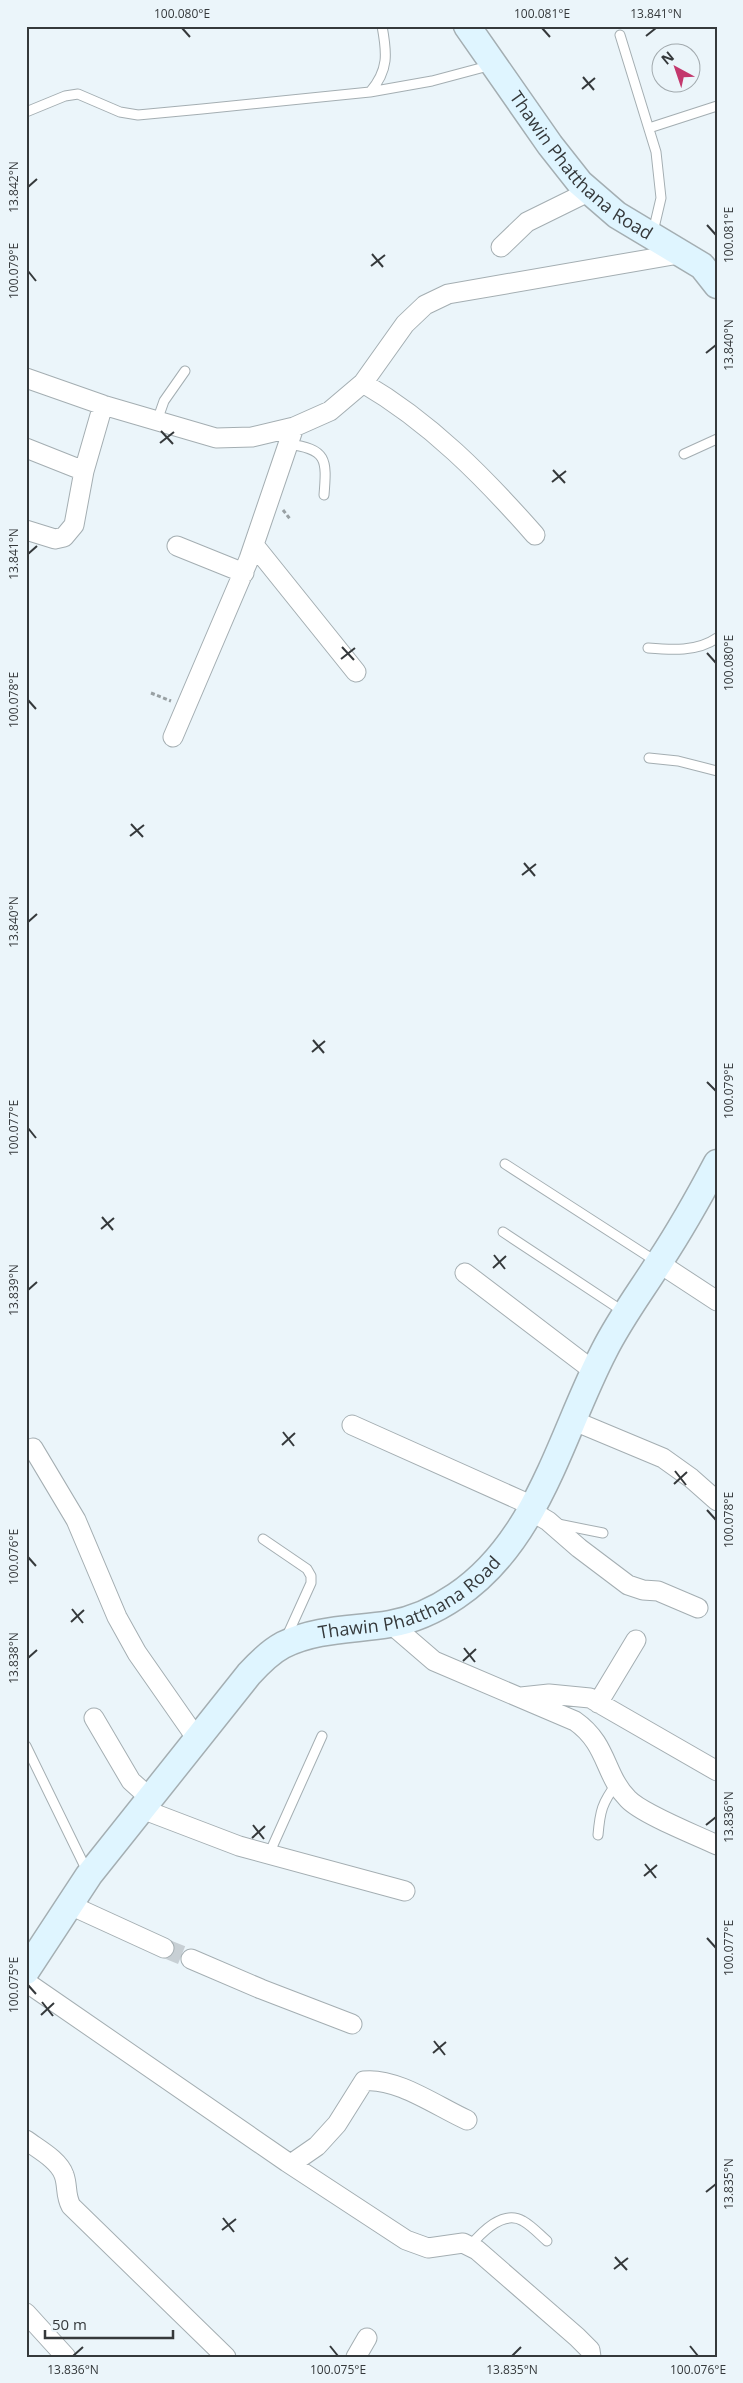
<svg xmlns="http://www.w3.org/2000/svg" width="743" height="2383" font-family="'Open Sans',sans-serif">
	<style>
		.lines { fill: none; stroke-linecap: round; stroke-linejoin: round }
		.street-tunnel { stroke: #c7cfd4; stroke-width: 19; stroke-dasharray: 19 9; stroke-linecap: butt }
		.lane-casing { stroke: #a4aeb2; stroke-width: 11 }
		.street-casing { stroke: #a4aeb2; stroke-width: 21 }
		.secondary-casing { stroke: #a4aeb2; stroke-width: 29 }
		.path { stroke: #98a0a3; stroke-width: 3; stroke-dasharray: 4 2.5; stroke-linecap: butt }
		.lane { stroke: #fff; stroke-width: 9 }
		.street { stroke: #fff; stroke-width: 19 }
		.secondary { stroke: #dff5ff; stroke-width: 26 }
		.ticks { fill: none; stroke: #35393b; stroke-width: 2 }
		.labels { text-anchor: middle; stroke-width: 4; stroke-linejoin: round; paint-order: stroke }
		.street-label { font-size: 18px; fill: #35393b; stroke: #ebf5fa }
		.neatline { fill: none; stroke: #35393b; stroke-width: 2 }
		.ticks-label { font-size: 12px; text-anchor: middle; fill: #35393b }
	</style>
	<rect width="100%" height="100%" fill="#ebf5fa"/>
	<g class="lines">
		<path class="street-tunnel" d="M164 1948 191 1959"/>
		<g class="lane-casing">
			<path id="lane" d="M620 35 656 152 661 198 653 232
				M370 92C389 70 387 53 382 26
				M26 112 65 96 78 94 120 112 138 115 202 109 370 92 432 81 492 65
				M649 128 717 106
				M157 421 164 401 185 371
				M288 444C327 449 327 459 324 495
				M684 454 717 439
				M648 648C671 650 697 652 717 638
				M649 758 678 761 717 771
				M505 1164 657 1262
				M503 1232 624 1312
				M558 1524 603 1533
				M263 1539 307 1569 311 1576V1583L287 1636
				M26 1746 88 1873
				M598 1835C600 1811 602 1803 617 1783
				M269 1854 322 1736
				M470 2246C481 2233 503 2209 523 2221 532 2226 540 2235 547 2241"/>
		</g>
		<g class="street-casing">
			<path id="street" d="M501 247 527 222 590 191
				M26 378 103 405 216 438 252 437 294 427 330 411 363 383 405 324 425 305 448 294 679 254
				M363 383C430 422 484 477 535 535
				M26 448 84 471
				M26 530 55 539 64 537 74 525 84 471 103 405
				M254 545 356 672
				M177 546 244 573
				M173 737 249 559 294 427
				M659 1263 717 1301
				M465 1273 595 1372
				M572 1420 663 1458 691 1478 717 1501
				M352 1425 533 1506
				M33 1448 76 1520 117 1617 137 1653 197 1739
				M531 1511 548 1521 579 1548 628 1585 643 1590 658 1591 698 1608
				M391 1624 434 1661 575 1721C608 1744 604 1775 628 1799 642 1814 696 1835 717 1845
				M521 1697 549 1694 590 1698 717 1771
				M598 1703 636 1640
				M94 1718 131 1781 151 1799
				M142 1809 239 1846 405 1891
				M70 1905 164 1948
				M191 1959 261 1989 352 2024
				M26 1982 287 2162 406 2240 428 2248 463 2243 477 2250 577 2337 590 2350 591 2357
				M26 2140C38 2149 59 2160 64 2175 68 2186 65 2195 71 2206L226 2357
				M291 2164 317 2146 337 2124 364 2081C396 2077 438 2107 467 2120
				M26 2313 66 2357
				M356 2357 367 2338"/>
		</g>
		<g class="secondary-casing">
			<g id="secondary">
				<path id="s1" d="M467 26 550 145 580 183 617 215 702 266 717 285"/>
				<path id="s2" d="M26 1971 89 1875 249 1674C259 1663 270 1652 283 1645 317 1628 355 1630 390 1624 413 1620 437 1609 456 1596 538 1541 561 1434 604 1351 620 1319 641 1291 660 1261 681 1229 699 1197 717 1163"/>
			</g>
		</g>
		<path class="path" d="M283 510 290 519
			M151 693 171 701"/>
		<use href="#lane" class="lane"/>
		<use href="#street" class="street"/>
		<use href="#secondary" class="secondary"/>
	</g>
	<path class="ticks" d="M182 28 190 37M542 28 550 37M646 36 656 28M583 77 594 90M582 89 595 78M28 187 37 179M707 225 716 235M372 254 383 267M371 266 385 255M28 271 36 281M706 353 716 345M161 431 173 444M160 443 174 432M553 470 565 483M552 482 566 471M28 554 37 546M342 647 354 660M707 653 716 663M341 659 355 648M28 700 36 709M131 824 143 837M130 836 144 825M524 863 535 876M522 875 536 864M28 922 37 914M313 1040 324 1053M312 1052 325 1041M707 1082 716 1091M28 1128 36 1138M102 1217 113 1230M101 1229 114 1218M494 1255 505 1269M493 1268 506 1256M28 1290 37 1282M283 1432 294 1446M282 1445 295 1433M675 1471 686 1485M674 1484 687 1472M707 1510 716 1520M28 1557 36 1566M72 1609 83 1623M71 1622 84 1610M464 1648 475 1662M28 1658 37 1650M463 1661 476 1649M253 1825 264 1839M706 1825 716 1817M252 1838 265 1826M645 1864 656 1878M644 1876 657 1865M707 1938 716 1948M28 1985 36 1994M42 2002 53 2016M41 2015 54 2003M434 2041 445 2055M433 2053 446 2042M706 2192 716 2184M223 2218 234 2232M222 2230 236 2219M615 2257 627 2270M614 2269 628 2258M330 2346 338 2356M690 2346 698 2356M73 2356 83 2347M512 2356 521 2347"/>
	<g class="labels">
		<g class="street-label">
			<text dy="6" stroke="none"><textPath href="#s1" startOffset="182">Thawin Phatthana Road</textPath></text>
			<text dy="6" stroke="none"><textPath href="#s2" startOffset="554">Thawin Phatthana Road</textPath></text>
		</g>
	</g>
	<rect width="743" height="2383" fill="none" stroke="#ebf5fa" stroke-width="55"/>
	<g transform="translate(676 68) rotate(320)"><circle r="24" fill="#ebf5fa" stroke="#a2aaae"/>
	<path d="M0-4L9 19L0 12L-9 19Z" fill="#c3386d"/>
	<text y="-8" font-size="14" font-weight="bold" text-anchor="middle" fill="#35393b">N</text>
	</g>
	<path d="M45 2330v8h128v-8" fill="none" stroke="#35393b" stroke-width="2.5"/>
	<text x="52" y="2330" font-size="15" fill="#35393b" stroke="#ebf5fa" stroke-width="4" paint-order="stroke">50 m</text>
	<rect x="28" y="28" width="688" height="2328" class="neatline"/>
	<g class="ticks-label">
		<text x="182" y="18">100.080°E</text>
		<text x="542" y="18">100.081°E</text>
		<text x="656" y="18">13.841°N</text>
		<text transform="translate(14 187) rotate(-90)" y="4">13.842°N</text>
		<text transform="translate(729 235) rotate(-90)" y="4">100.081°E</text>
		<text transform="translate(14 271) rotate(-90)" y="4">100.079°E</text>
		<text transform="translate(729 345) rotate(-90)" y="4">13.840°N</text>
		<text transform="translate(14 554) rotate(-90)" y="4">13.841°N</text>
		<text transform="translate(729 663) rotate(-90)" y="4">100.080°E</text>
		<text transform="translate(14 700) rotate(-90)" y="4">100.078°E</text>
		<text transform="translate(14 922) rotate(-90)" y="4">13.840°N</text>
		<text transform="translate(729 1091) rotate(-90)" y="4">100.079°E</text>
		<text transform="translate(14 1128) rotate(-90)" y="4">100.077°E</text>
		<text transform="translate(14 1290) rotate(-90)" y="4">13.839°N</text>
		<text transform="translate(729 1520) rotate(-90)" y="4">100.078°E</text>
		<text transform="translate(14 1557) rotate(-90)" y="4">100.076°E</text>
		<text transform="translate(14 1658) rotate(-90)" y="4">13.838°N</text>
		<text transform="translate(729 1817) rotate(-90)" y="4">13.836°N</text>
		<text transform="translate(729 1948) rotate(-90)" y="4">100.077°E</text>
		<text transform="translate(14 1985) rotate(-90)" y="4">100.075°E</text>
		<text transform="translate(729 2184) rotate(-90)" y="4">13.835°N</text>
		<text x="73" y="2374">13.836°N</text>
		<text x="338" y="2374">100.075°E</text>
		<text x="512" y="2374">13.835°N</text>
		<text x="698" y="2374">100.076°E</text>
	</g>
</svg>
